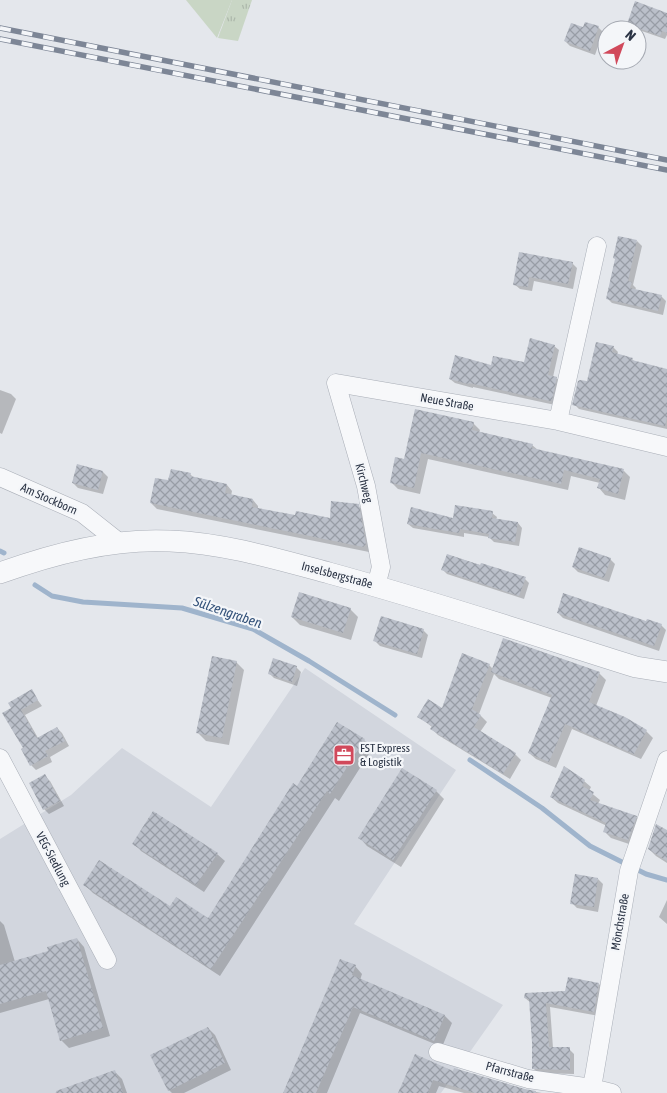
<svg xmlns="http://www.w3.org/2000/svg" width="667" height="1093" font-family="'Asap Condensed',sans-serif">
	<style>
		.built { fill: #d2d6de }
		.grass { fill: url(#grass-tufts) }
		.garden { fill: #c9d6c5 }
		.shadow { fill: #0003 }
		.lines { fill: none; stroke-linecap: round; stroke-linejoin: round }
		.stream { stroke: #9fb4cc; stroke-width: 5 }
		.building { fill: url(#building-cross-hatch) }
		.minor-casing { stroke: #a9aeb7; stroke-width: 19 }
		.tertiary-casing { stroke: #a9aeb7; stroke-width: 22 }
		.minor { stroke: #f7f8fa; stroke-width: 18 }
		.tertiary { stroke: #f7f8fa; stroke-width: 21 }
		.rail-casing { stroke: #7d8696; stroke-width: 5.5 }
		.rail { stroke: #f4f6f9; stroke-width: 4; stroke-dasharray: 11; stroke-linecap: butt }
		.labels { text-anchor: middle; stroke-width: 4.5; stroke-linejoin: round; paint-order: stroke }
		.street-label { font-size: 12px; fill: #2b3445; stroke: #f4f6f9 }
		.poi-label { font-size: 12px; fill: #2b3445; stroke: #f4f6f9; text-anchor: start }
		.water-label { font-size: 14px; font-style: italic; fill: #34527a; stroke: #f4f6f9 }
	</style>
	<defs>
		<pattern id="grass-tufts" width="24" height="20" patternUnits="userSpaceOnUse" patternTransform="scale(1.25)"><rect width="24" height="20" fill="#c9d6c5"/><path d="M3 7l-1-3M5 7V3M7 7l1-3M15 17l-1-3M17 17v-4M19 17l1-3" fill="none" stroke="#adb8ab"/></pattern>
		<pattern id="building-cross-hatch" width="8" height="8" patternUnits="userSpaceOnUse" patternTransform="scale(1.25)"><rect width="8" height="8" fill="#bbc0ca"/><path d="M0 0l8 8M0 8l8-8" fill="none" stroke="#989da6"/></pattern>
	</defs>
	<rect width="100%" height="100%" fill="#e4e7ec"/>
	<path class="built" d="M305 668 456 770 354 924 503 1005 441 1093H0V839L71 795 122 748 211 807Z"/>
	<path class="grass" d="M232 0H252L238 41 218 38Z"/>
	<path class="garden" d="M186 0H232L217 38Z"/>
	<path class="shadow" d="M667 14V35L665 39 633 28 628 24Z
		M598 27 603 32 595 55 570 46 565 41 584 29Z
		M637 241 642 246 633 285 636 288 635 290 661 296 666 301 663 315 612 303 607 298Z
		M520 253 572 263 577 268 573 289 534 281 532 291 520 289 514 284Z
		M554 346 559 350 553 377 556 378 561 382 555 405 473 387V388L455 383 450 379 525 364Z
		M613 347 618 352 617 355 632 359 635 362 667 370V429L579 409 574 404Z
		M0 390 11 394 16 399 2 434 0 433Z
		M473 423 480 430 479 433 532 445 538 450 624 471 630 477 625 500 605 495 599 488 600 483 571 476 568 490 428 459 420 494 398 489 391 482 405 460Z
		M78 466 103 472 108 477 103 494 78 488 73 483Z
		M190 474 194 478 227 485 232 491 231 496 253 500 258 506V509L296 517 331 520 358 506 364 511 371 550 369 552 157 509 151 503 169 482Z
		M492 513 497 517 496 520 518 523 522 528 519 546 494 542 489 537 464 533V537L413 528 408 524 454 519Z
		M448 555 525 579 529 583 524 599 447 574 443 570Z
		M610 559 615 564 609 582 578 572 573 567Z
		M350 609 358 617 351 640 300 625 292 617Z
		M558 613 661 625 666 630 659 651 563 618Z
		M423 630 428 635 422 658 380 646 375 641Z
		M236 662 244 670 229 745 206 741 198 733Z
		M489 665 493 669 599 673 606 680 596 706 646 731 653 738 641 759 572 729 556 768 536 759 529 753 552 698 499 679 494 674 479 714 487 722 480 732 515 754 521 760 510 779 438 735 432 729V727L418 716 443 710Z
		M296 667 301 672 297 686 274 678 269 673Z
		M31 691 42 706 25 715 38 738 57 728 62 733 69 746 50 757 52 762 36 770 31 765 24 748 12 708Z
		M364 740 372 749 339 801 335 798 220 976 93 893 85 885 208 920 297 788Z
		M403 770 436 791 444 799 401 867 367 846 360 838Z
		M45 776 50 781 64 806 49 814 44 809Z
		M584 781 591 787 589 791 600 800 598 804 636 817 643 824 635 846 611 838 605 832 607 826 558 803 551 797Z
		M667 832V863L656 856 649 849Z
		M134 843 217 854 225 861 204 892 141 851Z
		M598 879 603 884 598 912 577 908 572 903Z
		M667 900V924L659 917Z
		M0 921 4 925 15 962 50 952 77 939 84 947 110 1036 69 1048 61 1040 49 999 0 1013Z
		M355 966 362 974 360 980 445 1016 452 1023 442 1047 360 1013 327 1093H285Z
		M599 984 604 989 599 1016 550 1007 553 1048 569 1049 574 1054V1074L538 1073 533 1068 531 1003 525 998 566 992Z
		M208 1028 215 1035 231 1070 184 1093H172L169 1090Z
		M416 1056 454 1073 525 1090 542 1093H464L439 1086 436 1093H399Z
		M114 1071 122 1079 127 1093H55Z"/>
	<g class="lines">
		<path class="stream" d="M0 551 4 553
			M35 585 52 596 83 602 182 608 253 629 309 661 395 715
			M470 760 542 808 590 846 646 874 667 880"/>
	</g>
	<path class="building" d="M635 1 667 13V33L662 31 660 36 627 24Z
		M585 22 599 26 590 51 564 41 571 23 583 27Z
		M618 236 637 240 628 281 632 282 630 288 662 295 658 311 606 299 615 259 613 258Z
		M519 252 573 262 568 284 529 277 528 287 513 285Z
		M530 338 555 345 548 375 557 377 552 400 550 401 469 383 468 384 449 379 455 355 491 365 493 356 524 362Z
		M596 342 614 346 612 352 633 358 632 360 667 369V417L665 426 572 405 578 381 580 380 587 381Z
		M415 409 474 422 472 430 533 444 532 448 624 469 618 494 597 488 600 479 564 470 561 484 421 453 414 488 390 483 395 457 404 459Z
		M77 464 103 471 98 490 72 483Z
		M171 469 191 473 190 476 227 484 225 493 253 499 252 507 295 515 296 511 330 518 331 501 359 504 366 544 363 547 150 503 155 478 168 480Z
		M455 505 493 511 492 518 518 522 515 542 488 538 489 534 460 529 459 533 407 524 411 507 453 518Z
		M579 547 611 558 604 578 572 567Z
		M447 554 480 565 481 563 526 577 519 596 441 570Z
		M299 592 351 608 343 633 291 617Z
		M563 593 646 621 647 619 662 624 654 646 557 613Z
		M381 616 424 629 417 654 373 641Z
		M503 638 600 672 589 702 625 717 647 730 634 754 565 724 549 762 528 753 552 695 491 672Z
		M462 653 490 664 472 709 481 715 474 727 516 753 503 774 430 729 432 726 417 717 428 699 442 708Z
		M212 656 237 661 222 738 196 733Z
		M273 658 297 666 292 682 268 674Z
		M32 689 38 700 21 710 37 738 57 727 65 741 45 751 48 756 30 766 21 749 23 748 2 713 11 708 8 703Z
		M337 722 365 739 330 794 327 791 211 969 83 885 99 860 170 906 176 897 208 918 293 783 297 786Z
		M564 766 585 780 582 786 594 792 590 800 637 816 628 840 603 832 606 823 550 797Z
		M402 768 437 790 393 860 358 838Z
		M45 774 60 801 43 810 29 783Z
		M153 811 218 853 196 885 132 844Z
		M656 824 667 830V861L648 849Z
		M575 874 598 878 594 907 570 904Z
		M77 938 103 1028 60 1041 46 991 0 1004V965L48 951 47 947Z
		M340 959 356 965 352 975 445 1015 434 1041 353 1007 316 1093H283Z
		M568 977 599 983 594 1012 546 1003 549 1047H570V1070L532 1069V1042L529 999 524 998 525 993 565 991Z
		M208 1027 225 1063 168 1091 150 1055Z
		M415 1054 453 1071 454 1068 525 1089 536 1091V1093H475L433 1080 428 1093H398Z
		M115 1070 123 1093H56V1091Z"/>
	<g class="lines">
		<g class="minor-casing">
			<path id="minor" d="M558 421 597 246
				M0 477 82 513 120 543
				M376 586 381 567 366 486 336 383 558 421 667 447
				M0 758 107 960
				M438 1052 528 1079 592 1088 612 1093
				M592 1088 629 871 667 760"/>
		</g>
		<g class="tertiary-casing">
			<path id="tertiary" d="M0 573C52 554 114 538 170 541 223 543 277 559 329 573 432 601 534 635 636 667L667 672"/>
		</g>
		<use href="#minor" class="minor"/>
		<use href="#tertiary" class="tertiary"/>
		<g class="rail-casing">
			<path id="rail" d="M0 28 667 160
				M0 39 667 170"/>
		</g>
		<use href="#rail" class="rail"/>
	</g>
	<defs>
		<g id="office-square" transform="scale(1.125)"><rect x="-9" y="-9" width="18" height="18" rx="4" fill="#d1495b" stroke="#f4f6f9"/><path d="M-6-3h4V-5.5h4V-3h4V5H-6ZM-1-4.5V-3h2v-1.5ZM-6 0V1H6V0Z" fill="#fff"/></g>
	</defs>
	<g fill-rule="evenodd">
		<use href="#office-square" x="344" y="755"/>
	</g>
	<g class="labels">
		<g class="street-label">
			<text transform="translate(447 402) rotate(10)" y="4">Neue Straße</text>
			<text transform="translate(364 483) rotate(76)" y="4">Kirchweg</text>
			<text transform="translate(49 499) rotate(24)" y="4">Am Stockborn</text>
			<text transform="translate(337 575) rotate(15)" y="4">Inselsbergstraße</text>
			<text transform="translate(53 859) rotate(62)" y="4">VEG-Siedlung</text>
			<text transform="translate(620 922) rotate(-80)" y="4">Mönchstraße</text>
			<text transform="translate(510 1072) rotate(15)" y="4">Pfarrstraße</text>
		</g>
		<g class="poi-label">
			<text x="360" y="752">FST Express<tspan x="360" dy="14">&amp; Logistik</tspan></text>
		</g>
		<g class="water-label">
			<text transform="translate(228 612) rotate(19)" y="5">Sülzengraben</text>
		</g>
	</g>
	<g transform="translate(622 45) rotate(41)"><circle r="24" fill="#f4f6f9" stroke="#a4a8b1"/>
	<path d="M0-4L9 19L0 12L-9 19Z" fill="#d1495b"/>
	<text y="-8" font-size="14" font-weight="bold" text-anchor="middle" fill="#2b3445">N</text>
	</g>
</svg>
